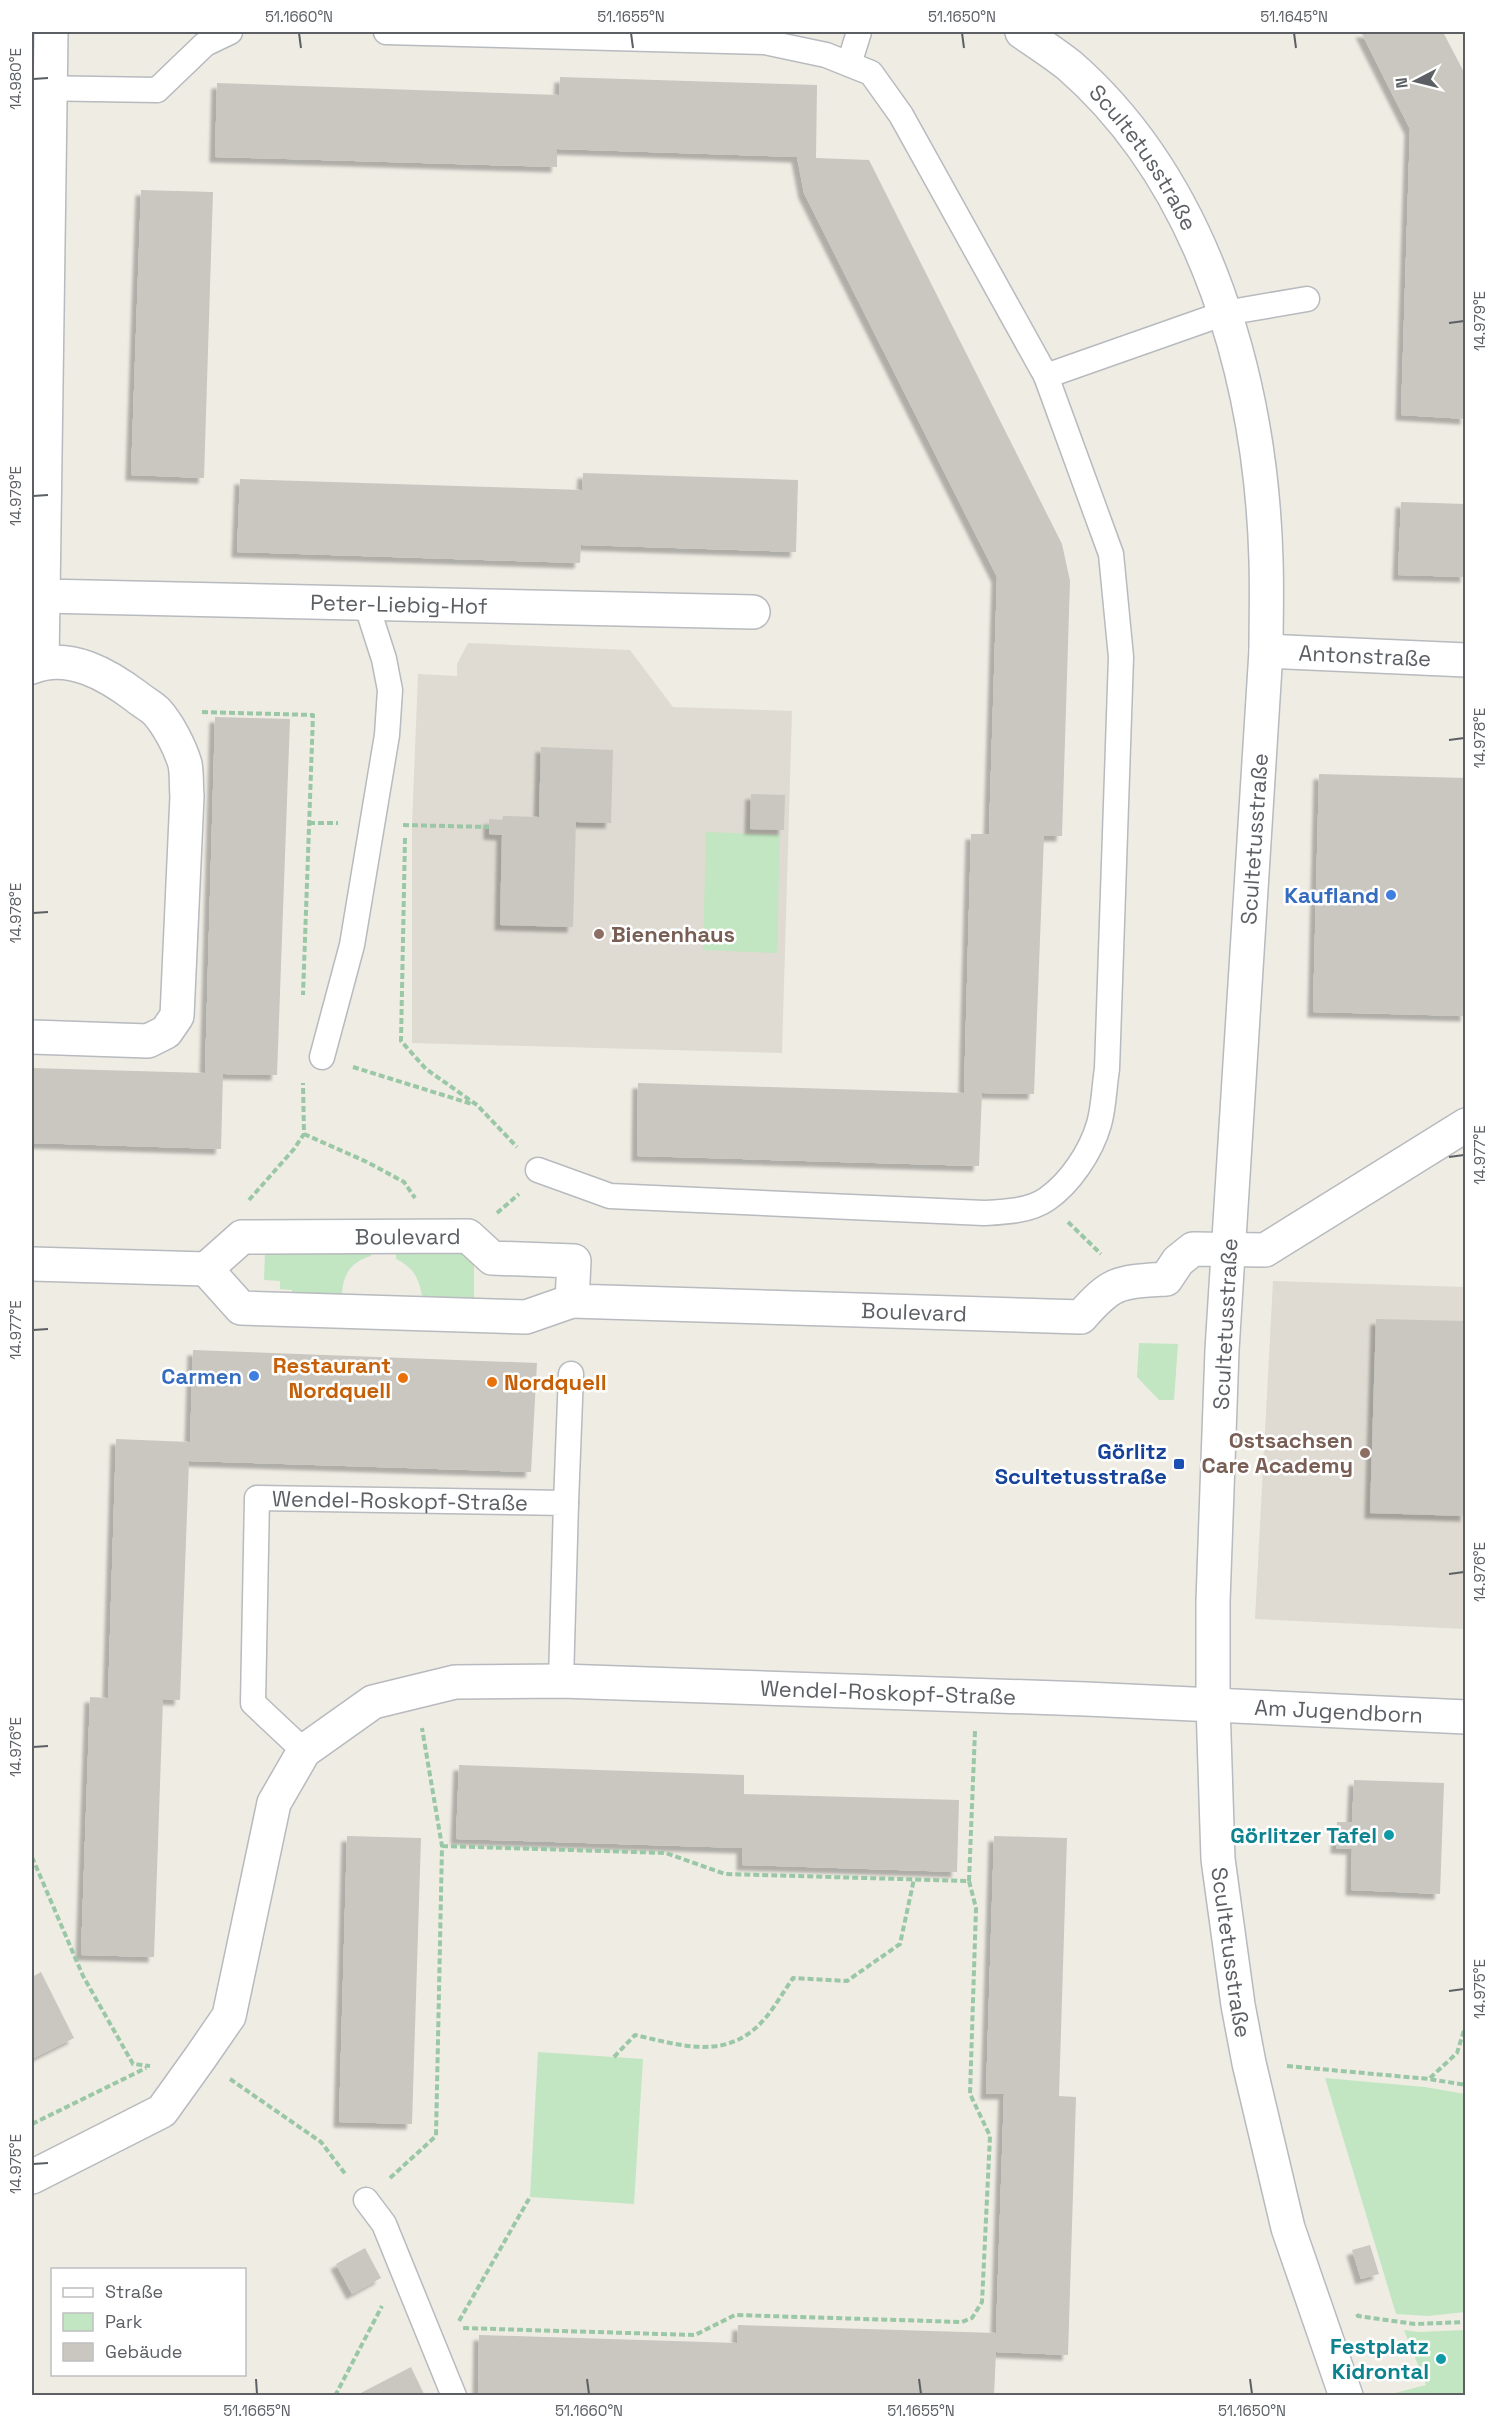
<svg xmlns="http://www.w3.org/2000/svg" width="1497" height="2427" font-family="'Space Grotesk',sans-serif">
	<style>
		.education { fill: #dfdbd2 }
		.green { fill: #c2e6c1 }
		.building { fill: #cac7c1; filter: url(#shadow) }
		.lines { fill: none; stroke-linecap: round; stroke-linejoin: round }
		.lane-casing { stroke: #b7babe; stroke-width: 27 }
		.street-casing { stroke: #b7babe; stroke-width: 36 }
		.path { stroke: #9ac7a5; stroke-width: 4; stroke-dasharray: 6 3; stroke-linecap: butt }
		.lane { stroke: #fff; stroke-width: 24 }
		.street { stroke: #fff; stroke-width: 33 }
		.ticks { fill: none; stroke: #5c6065; stroke-width: 2 }
		.shop-dot { fill: #3f7fe0; stroke: #fff; stroke-width: 2 }
		.education-dot { fill: #8d6e63; stroke: #fff; stroke-width: 2 }
		.food-dot { fill: #e8710a; stroke: #fff; stroke-width: 2 }
		.transit-dot { fill: #1a4fb4; stroke: #fff; stroke-width: 2 }
		.culture-dot { fill: #0f9aa8; stroke: #fff; stroke-width: 2 }
		.labels { text-anchor: middle; stroke-width: 5; stroke-linejoin: round; paint-order: stroke }
		.street-label { font-size: 22px; fill: #5c6065; stroke: #fff }
		.shop-label { font-size: 22px; font-weight: bold; fill: #366cbe; stroke: #fff; text-anchor: end }
		.education-label { font-size: 22px; font-weight: bold; fill: #785e54; stroke: #fff; text-anchor: start }
		.food-label { font-size: 22px; font-weight: bold; fill: #c56008; stroke: #fff; text-anchor: end }
		.transit-label { font-size: 22px; font-weight: bold; fill: #164399; stroke: #fff; text-anchor: end }
		.culture-label { font-size: 22px; font-weight: bold; fill: #0d838f; stroke: #fff; text-anchor: end }
		.neatline { fill: none; stroke: #5c6065; stroke-width: 2 }
		.ticks-label { font-size: 15px; text-anchor: middle; fill: #5c6065 }
	</style>
	<defs>
		<filter id="shadow"><feDropShadow dx="-5.5" dy="5.5" stdDeviation="1.5" flood-color="#0004"/></filter>
	</defs>
	<rect width="100%" height="100%" fill="#efece4"/>
	<path class="education" d="M468 643 630 650 673 707 792 711 782 1053 412 1043V825L418 674 457 676V664Z
		M1273 1281 1465 1287V1629L1255 1619Z"/>
	<path class="green" d="M706 832 780 835 777 953 703 950Z
		M396 1246 468 1248 474 1255V1298H461L460 1304H435V1296H422C419 1278 413 1267 396 1259Z
		M372 1247 371 1256C351 1262 343 1274 342 1294H328V1300L291 1299 292 1290 280 1289V1281L264 1280 265 1251Z
		M1139 1343 1178 1344 1174 1400H1159L1137 1377Z
		M538 2052 643 2059 634 2204 530 2197Z
		M1325 2078 1425 2087 1465 2094V2312L1428 2316 1396 2314Z
		M1404 2330 1418 2332 1465 2330V2395H1397L1395 2393 1426 2385Z"/>
	<path class="building" d="M1361 32H1443L1466 76V419L1401 415 1410 129Z
		M560 77 817 85 816 158 869 160 1062 544 1070 581 1062 836H1044L1034 1094 982 1093 979 1166 637 1156 638 1083 964 1093 971 834H989L997 577 804 193 797 157 557 149V167L215 157 217 83 559 95Z
		M141 190 213 192 204 478 131 475Z
		M583 473 798 480 796 552 581 545 580 563 237 552 240 479 582 490Z
		M1401 502 1466 504V577L1398 575Z
		M215 717 290 719 277 1075 223 1074 221 1149 32 1143V1068L205 1073Z
		M541 747 613 750 611 823 576 822 573 927 500 925 502 835 489 834V819L502 820 503 816 539 817Z
		M1319 774 1466 778V1016L1313 1012Z
		M751 794 785 795 784 830 750 829Z
		M1376 1319 1466 1321V1516L1370 1513Z
		M193 1350 537 1363 531 1472 189 1461 180 1700 163 1699 154 1957 81 1955 90 1697 108 1698 116 1439 190 1442Z
		M459 1765 744 1775V1794L959 1800 957 1872 742 1865V1848L456 1839Z
		M1354 1780 1444 1783 1440 1894 1351 1890 1352 1849 1336 1848 1337 1822H1352Z
		M347 1836 421 1838 412 2124 339 2122Z
		M994 1836 1067 1838 1059 2096 1076 2097 1068 2355 996 2352 994 2396H478L479 2335 737 2343 738 2325 996 2333 1004 2094H986Z
		M41 1972 74 2038 32 2059V1977Z
		M1370 2245 1379 2274 1361 2279 1352 2250Z
		M365 2248 381 2278 352 2294 336 2264Z
		M411 2367 425 2396H355Z"/>
	<g class="lines">
		<g class="lane-casing">
			<g id="lane">
				<path d="M386 32 764 42 826 55 871 73 901 115 1046 376 1225 313 1307 299"/>
				<path d="M849 64 859 32"/>
				<path d="M32 88 157 90 205 44 230 32"/>
				<path d="M322 1057 352 945 387 735 390 690 384 659 366 603"/>
				<path d="M538 1170 610 1196 984 1213C1005 1212 1030 1211 1047 1199 1070 1183 1091 1152 1099 1124 1104 1107 1104 1087 1107 1069L1121 657 1111 554 1046 376"/>
				<path d="M566 1503 571 1374"/>
				<path id="s1" d="M304 1751 253 1703 257 1498 566 1503 561 1681"/>
				<path d="M366 2200 384 2224 454 2396"/>
			</g>
		</g>
		<g class="street-casing">
			<g id="street">
				<path id="s2" d="M51 32 43 596 753 612"/>
				<path id="s3" d="M1022 32C1038 43 1055 54 1070 66 1207 186 1261 384 1266 560 1267 590 1266 621 1266 651L1222 1350 1213 1601V1704L1218 1859 1238 2005 1249 2063 1288 2228 1346 2396"/>
				<path id="s4" d="M1266 651 1466 660"/>
				<path d="M42 663 43 596"/>
				<path d="M32 667C69 652 108 675 137 697 143 702 151 706 156 711 168 724 180 747 185 764 187 774 186 786 187 796L177 1016 166 1032 148 1041 32 1037"/>
				<path id="s5" d="M32 1264 206 1269 242 1237 468 1236 492 1258 574 1261 572 1301 1081 1317C1112 1281 1119 1282 1166 1279L1178 1261 1193 1249 1265 1250 1466 1125"/>
				<path d="M206 1269 241 1308 526 1317 572 1301"/>
				<path id="s6" d="M32 2177 162 2111 200 2058 229 2016 274 1803 304 1751 373 1702 455 1682 561 1681 1086 1699 1466 1717"/>
			</g>
		</g>
		<path class="path" d="M202 712 313 715 303 995
			M309 823H338
			M403 825 489 827
			M405 838 401 1041 426 1069 477 1105 517 1147
			M353 1067 472 1104
			M304 1134 367 1162 404 1182 415 1198
			M249 1200 294 1149 304 1134 303 1083
			M497 1213 519 1194
			M1068 1222 1101 1254
			M442 1846 666 1853 725 1874 969 1881 976 1908 970 2094 990 2136 982 2302 972 2318 962 2322 735 2315 695 2335 461 2328
			M32 1857 83 1976 133 2064 150 2066
			M969 1881 975 1731
			M614 2057 635 2035C684 2046 730 2062 767 2016 776 2005 784 1991 793 1978L847 1981 900 1944 914 1879
			M1287 2066 1429 2079 1466 2085
			M1430 2078 1457 2053 1466 2024
			M230 2079 321 2142 346 2175
			M32 2124 146 2068
			M390 2178 436 2136 442 1846 422 1728
			M1357 2314 1358 2316 1415 2324 1466 2322
			M459 2321 530 2197
			M335 2396 382 2306"/>
		<use href="#lane" class="lane"/>
		<use href="#street" class="street"/>
	</g>
	<path class="ticks" d="M299 33 301 48M631 33 633 48M962 33 964 48M1294 33 1296 48M33 79 48 78M1449 323 1464 321M33 496 48 495M1449 740 1464 738M33 913 48 912M1449 1157 1464 1155M33 1330 48 1329M1449 1574 1464 1572M33 1747 48 1746M1449 1991 1464 1989M33 2164 48 2163M256 2379 257 2394M587 2379 589 2394M919 2379 921 2394M1250 2379 1252 2394"/>
	<g class="shop-dot">
		<circle cx="1391" cy="895" r="6"/>
		<circle cx="254" cy="1376" r="6"/>
	</g>
	<g class="education-dot">
		<circle cx="599" cy="934" r="6"/>
		<circle cx="1365" cy="1453" r="6"/>
	</g>
	<g class="food-dot">
		<circle cx="403" cy="1378" r="6"/>
		<circle cx="492" cy="1382" r="6"/>
	</g>
	<rect class="transit-dot" x="1173" y="1458" width="12" height="12" rx="3"/>
	<g class="culture-dot">
		<circle cx="1389" cy="1835" r="6"/>
		<circle cx="1441" cy="2359" r="6"/>
	</g>
	<g class="labels">
		<g class="street-label">
			<text dy="8" stroke="none"><textPath href="#s3" startOffset="177">Scultetusstraße</textPath></text>
			<text dy="8" stroke="none"><textPath href="#s2" startOffset="920">Peter-Liebig-Hof</textPath></text>
			<text dy="8" stroke="none"><textPath href="#s4" startOffset="99">Antonstraße</textPath></text>
			<text transform="translate(1254 839) rotate(-86)" y="8">Scultetusstraße</text>
			<text dy="8" stroke="none"><textPath href="#s5" startOffset="388">Boulevard</textPath></text>
			<text dy="8" stroke="none"><textPath href="#s5" startOffset="945">Boulevard</textPath></text>
			<text transform="translate(1225 1324) rotate(-87)" y="8">Scultetusstraße</text>
			<text dy="8" stroke="none"><textPath href="#s1" startOffset="418">Wendel-Roskopf-Straße</textPath></text>
			<text dy="8" stroke="none"><textPath href="#s6" startOffset="1142">Wendel-Roskopf-Straße</textPath></text>
			<text dy="8" stroke="none"><textPath href="#s6" startOffset="1593">Am Jugendborn</textPath></text>
			<text dy="8" stroke="none"><textPath href="#s3" startOffset="2000">Scultetusstraße</textPath></text>
		</g>
		<g class="shop-label">
			<text x="1379" y="903">Kaufland</text>
			<text x="242" y="1384">Carmen</text>
		</g>
		<g class="education-label">
			<text x="611" y="942">Bienenhaus</text>
			<text x="1353" y="1448" text-anchor="end">Ostsachsen<tspan x="1353" dy="25">Care Academy</tspan></text>
		</g>
		<g class="food-label">
			<text x="391" y="1373">Restaurant<tspan x="391" dy="25">Nordquell</tspan></text>
			<text x="504" y="1390" text-anchor="start">Nordquell</text>
		</g>
		<g class="transit-label">
			<text x="1167" y="1459">Görlitz<tspan x="1167" dy="25">Scultetusstraße</tspan></text>
		</g>
		<g class="culture-label">
			<text x="1377" y="1843">Görlitzer Tafel</text>
			<text x="1429" y="2354">Festplatz<tspan x="1429" dy="25">Kidrontal</tspan></text>
		</g>
	</g>
	<rect width="1497" height="2427" fill="none" stroke="#ffffff" stroke-width="66"/>
	<rect x="51" y="2268" width="195" height="108" fill="#ffffff" stroke="#bebfc1" stroke-width="1.5"/>
	<rect x="63" y="2288" width="30" height="9" fill="#ffffff" stroke="#bebfc1" stroke-width="1.5"/>
	<text x="105" y="2298" font-size="18" fill="#5c6065">Straße</text>
	<rect x="63" y="2313" width="30" height="18" fill="#c2e6c1" stroke="#bebfc1" stroke-width="1.5"/>
	<text x="105" y="2328" font-size="18" fill="#5c6065">Park</text>
	<rect x="63" y="2343" width="30" height="18" fill="#cac7c1" stroke="#bebfc1" stroke-width="1.5"/>
	<text x="105" y="2358" font-size="18" fill="#5c6065">Gebäude</text>
	<g transform="translate(1416 81) rotate(263)" stroke="#ffffff" stroke-width="4.5" paint-order="stroke">
	<path d="M0-4.5L10 22L0 15L-10 22Z" fill="#5c6065"/>
	<text y="-9" font-size="16" font-weight="bold" text-anchor="middle" fill="#5c6065">N</text>
	</g>
	<rect x="33" y="33" width="1431" height="2361" class="neatline"/>
	<g class="ticks-label">
		<text x="299" y="22">51.1660°N</text>
		<text x="631" y="22">51.1655°N</text>
		<text x="962" y="22">51.1650°N</text>
		<text x="1294" y="22">51.1645°N</text>
		<text transform="translate(16 79) rotate(-90)" y="5">14.980°E</text>
		<text transform="translate(1480 321) rotate(-90)" y="5">14.979°E</text>
		<text transform="translate(16 496) rotate(-90)" y="5">14.979°E</text>
		<text transform="translate(1480 738) rotate(-90)" y="5">14.978°E</text>
		<text transform="translate(16 913) rotate(-90)" y="5">14.978°E</text>
		<text transform="translate(1480 1155) rotate(-90)" y="5">14.977°E</text>
		<text transform="translate(16 1330) rotate(-90)" y="5">14.977°E</text>
		<text transform="translate(1480 1572) rotate(-90)" y="5">14.976°E</text>
		<text transform="translate(16 1747) rotate(-90)" y="5">14.976°E</text>
		<text transform="translate(1480 1989) rotate(-90)" y="5">14.975°E</text>
		<text transform="translate(16 2164) rotate(-90)" y="5">14.975°E</text>
		<text x="257" y="2416">51.1665°N</text>
		<text x="589" y="2416">51.1660°N</text>
		<text x="921" y="2416">51.1655°N</text>
		<text x="1252" y="2416">51.1650°N</text>
	</g>
</svg>
